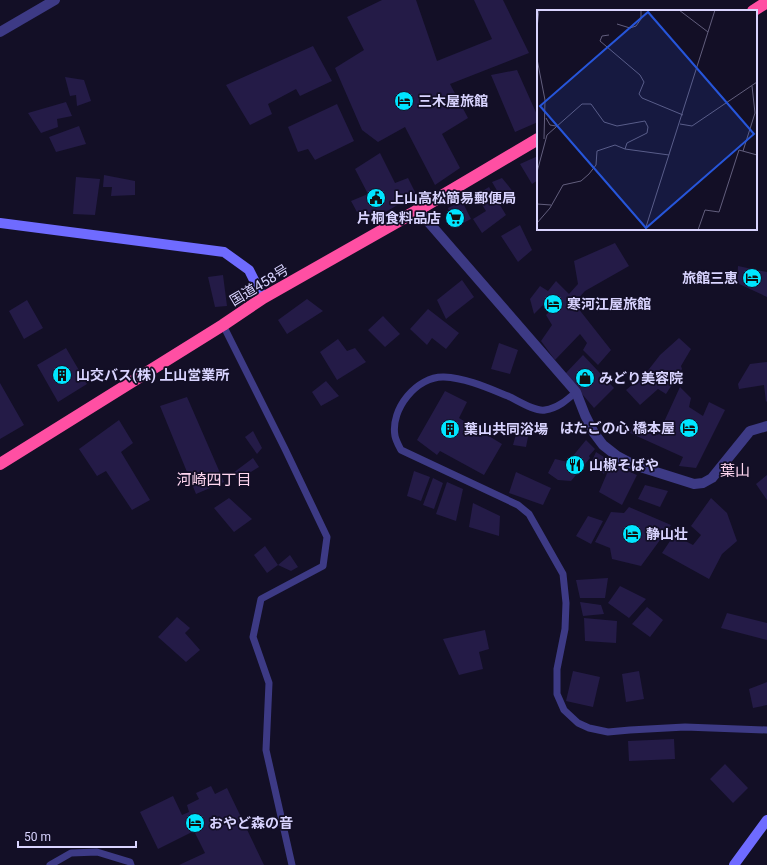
<svg xmlns="http://www.w3.org/2000/svg" width="767" height="865" font-family="Roboto,'Noto Sans JP',sans-serif">
	<style>
		.building { fill: #241b47 }
		.lines { fill: none; stroke-linecap: round; stroke-linejoin: round }
		.lane { stroke: #3d3a85; stroke-width: 7 }
		.street { stroke: #3d3a85; stroke-width: 10 }
		.secondary { stroke: #6f6bff; stroke-width: 10 }
		.highway { stroke: #ff4fa3; stroke-width: 12 }
		.labels { text-anchor: middle; stroke-width: 3.5; stroke-linejoin: round; paint-order: stroke }
		.poi-label { font-size: 14px; font-weight: bold; fill: #d9d4ff; stroke: #130f26; text-anchor: start }
		.street-label { font-size: 14px; fill: #d9d4ff; stroke: #130f26 }
		.neighbourhood-label { font-size: 15px; fill: #ffd6f0; stroke: #130f26 }
		.inset-road { fill: none; stroke: #625e7d; stroke-width: 1 }
		.view { fill: #2655da; fill-opacity: 0.15; stroke: #2655da; stroke-width: 2 }
		.inset-edge { fill: none; stroke: #d9d4ff; stroke-width: 2 }
	</style>
	<rect width="100%" height="100%" fill="#130f26"/>
	<path class="building" d="M382 0H416L437 61 492 39 474 0H503L529 53 450 84 468 118 442 134 460 168 435 185 405 127 378 142 362 130 335 68 364 50 347 17Z
		M313 46 332 81 300 96 296 89 268 104 272 114 250 125 226 85Z
		M517 70 538 117V122L515 132 491 75Z
		M65 77 84 80 91 101 77 106 76 95 70 96Z
		M66 102 72 116 57 119 58 127 41 133 28 113Z
		M337 104 354 141 315 160 308 149 298 152 288 127Z
		M79 126 86 144 56 152 49 137Z
		M380 153 395 183 408 178 416 194 379 216 369 214 366 209 357 212 351 201 368 194 355 169Z
		M538 156V180L532 184 520 164Z
		M104 175 135 181V195L111 196 112 187H103Z
		M76 177 100 179 95 215 73 214Z
		M502 178 515 194 503 201 492 182Z
		M489 187 506 215 482 233 473 219 486 211 476 195Z
		M462 201 471 219 455 227 448 208Z
		M520 225 532 250 518 262 501 236Z
		M615 243 629 266 585 291 574 303 611 350 598 365 583 350 587 343 580 334 555 360 541 341 552 325 546 315 550 311 543 305 534 314 530 299 540 286 548 291 556 281 569 294 578 284 574 261Z
		M738 266 767 272V297L737 283Z
		M223 275 227 306 215 307 208 277Z
		M462 280 474 297 446 319 437 300Z
		M307 299 323 311 287 334 278 320Z
		M27 300 43 328 24 339 9 311Z
		M428 309 459 333 446 349 432 338 427 345 410 329Z
		M383 316 400 334 385 347 368 330Z
		M679 338 691 349 681 366 682 369 666 394 658 389 640 405 626 390 646 373 660 355Z
		M338 339 347 351 355 348 366 362 337 380 320 352Z
		M499 343 518 350 510 374 491 369Z
		M66 348 87 384 58 402 37 365Z
		M583 355 614 388 594 408 565 374Z
		M767 362V401L766 402 764 385 739 389 738 384 750 364Z
		M326 381 339 396 321 406 312 392Z
		M0 383 24 425 0 439Z
		M680 387 691 398 689 407 703 416 709 402 725 410 696 468 679 466 683 457 630 433 634 423 658 435Z
		M445 391 467 402 459 418 502 444 484 475 440 451 437 455 417 440Z
		M187 397 224 482 196 494 160 406Z
		M119 420 133 443 121 452 150 500 132 510 106 471 97 476 79 449Z
		M518 427 529 432 526 447 513 445Z
		M253 431 262 448 257 454 245 437Z
		M586 440 595 449 589 456 590 458 571 481 558 480 548 473 555 459 568 462Z
		M596 452 610 461 604 474 591 463Z
		M253 458 259 467 238 480 233 473Z
		M611 464 637 475 622 505 599 492Z
		M414 471 430 477 421 501 407 496Z
		M516 472 551 488 543 505 509 493Z
		M767 475V500L756 484Z
		M433 478 443 483 434 509 423 505Z
		M447 482 463 489 456 521 436 514Z
		M645 485 668 491 660 507 638 499Z
		M229 498 252 519 234 532 214 508Z
		M711 498 727 513 737 541 722 554 709 579 662 553 674 535 693 545 701 535 691 526Z
		M473 503 500 516 499 536 469 527Z
		M629 507 671 525 641 566 612 559 610 548 595 542 611 512 624 513Z
		M588 516 603 521 591 544 576 536Z
		M265 546 278 565 267 573 254 555Z
		M290 555 298 567 291 571 278 565Z
		M608 578 605 598H580L576 580Z
		M620 586 646 599 629 618 608 603Z
		M580 602 601 605 604 614 583 616Z
		M647 607 663 620 650 637 632 624Z
		M727 613 767 623V640L721 628Z
		M177 617 190 628 185 633 200 650 186 662 158 637Z
		M584 618 617 621 616 643 585 641Z
		M485 630 489 649 479 652 483 669 459 675 443 639Z
		M573 671 600 677 593 707 566 701Z
		M639 671 644 699 626 702 622 674Z
		M767 682V705L753 708 749 689Z
		M674 739 675 759 629 761 628 741Z
		M725 764 748 788 733 803 710 779Z
		M211 786 215 794 227 788 264 865H179L205 853 194 831 158 849 140 812 173 796 182 815 189 812 187 805 199 799 196 793Z"/>
	<g class="lines">
		<path class="lane" d="M223 325 285 449 327 537 323 566 261 599 253 637 269 683 266 750 292 865
			M576 392C567 400 558 408 545 410 535 412 517 400 508 396 488 388 466 378 444 377 417 376 390 409 395 436 396 441 399 446 401 450L518 505 529 514 563 574 566 603 565 629 557 669V694L564 710 578 723 589 728 608 732 630 730 685 727 767 730
			M50 865 71 853 97 852 130 862 131 865"/>
		<path class="street" d="M0 32 55 0
			M418 210 576 392 585 415 594 433 603 445 617 456 634 465 694 484 703 483 712 478 750 431 767 426"/>
		<path class="secondary" d="M0 223 224 252 249 270 263 298
			M734 865 767 820"/>
		<path class="highway" d="M753 11 767 2
			M0 464 223 325 263 298 418 210 538 139"/>
	</g>
	<defs>
		<g id="hotel-disc" transform="scale(1)"><circle r="9.5" fill="#00e5ff" stroke="#130f26"/><path d="M-6-4.5h1.5V1H6V5H4.5V3h-9V5H-6ZM-4 0a1.8 1.8 0 1 1 3.6 0ZM.5 0V-2.5h3Q6-2.5 6 0Z" fill="#111"/></g>
		<g id="civic-disc" transform="scale(1)"><circle r="9.5" fill="#00e5ff" stroke="#130f26"/><path d="M-.6-6.5H3V-4.5H.6V-3L4-1V1h2V6H-6V1h2V-1L-.6-3ZM-1.2 2.5V6h2.4V2.5Z" fill="#111"/></g>
		<g id="supermarket-disc" transform="scale(1)"><circle r="9.5" fill="#00e5ff" stroke="#130f26"/><path d="M-6-5.5h2.5l.6 2H6L4.5 2H-2.5L-4.4-4H-6ZM-1.5 3.2a1.3 1.3 0 1 0 .1 0ZM3 3.2a1.3 1.3 0 1 0 .1 0Z" fill="#111"/></g>
		<g id="building-disc" transform="scale(1)"><circle r="9.5" fill="#00e5ff" stroke="#130f26"/><path d="M-4-6H4V6H1V3H-1V6H-4ZM-2.5-4.3h1.7v1.8h-1.7ZM.8-4.3h1.7v1.8H.8ZM-2.5-1h1.7V.8h-1.7ZM.8-1h1.7V.8H.8Z" fill="#111"/></g>
		<g id="shop-disc" transform="scale(1)"><circle r="9.5" fill="#00e5ff" stroke="#130f26"/><path d="M-5-2.5h2.3a2.7 3.5 0 0 1 5.4 0H5L5.5 6h-11ZM-1.5-2.5h3a1.5 2.3 0 0 0-3 0Z" fill="#111"/></g>
		<g id="restaurant-disc" transform="scale(1)"><circle r="9.5" fill="#00e5ff" stroke="#130f26"/><path d="M-5-6h1v4h1v-4h1v4h1v-4h1v5L-1.5 .5V6h-2V.5L-5-1ZM5-6V6H3V1.5H1.5Q1.5-4 5-6Z" fill="#111"/></g>
	</defs>
	<g fill-rule="evenodd">
		<use href="#hotel-disc" x="404" y="101"/>
		<use href="#civic-disc" x="376" y="198"/>
		<use href="#supermarket-disc" x="455" y="218"/>
		<use href="#hotel-disc" x="752" y="278"/>
		<use href="#hotel-disc" x="553" y="304"/>
		<use href="#building-disc" x="62" y="375"/>
		<use href="#shop-disc" x="585" y="378"/>
		<use href="#hotel-disc" x="689" y="428"/>
		<use href="#building-disc" x="450" y="429"/>
		<use href="#restaurant-disc" x="575" y="465"/>
		<use href="#hotel-disc" x="632" y="534"/>
		<use href="#hotel-disc" x="195" y="823"/>
	</g>
	<g class="labels">
		<g class="poi-label">
			<text x="418" y="106">三木屋旅館</text>
			<text x="390" y="203">上山高松簡易郵便局</text>
			<text x="441" y="223" text-anchor="end">片桐食料品店</text>
			<text x="738" y="283" text-anchor="end">旅館三恵</text>
			<text x="567" y="309">寒河江屋旅館</text>
			<text x="76" y="380">山交バス(株) 上山営業所</text>
			<text x="599" y="383">みどり美容院</text>
			<text x="675" y="433" text-anchor="end">はたごの心 橋本屋</text>
			<text x="464" y="434">葉山共同浴場</text>
			<text x="589" y="470">山椒そばや</text>
			<text x="646" y="539">静山壮</text>
			<text x="209" y="828">おやど森の音</text>
		</g>
		<g class="street-label">
			<text transform="translate(259 285) rotate(-31)" y="5">国道458号</text>
		</g>
		<g class="neighbourhood-label">
			<text x="735" y="476">葉山</text>
			<text x="214" y="485">河崎四丁目</text>
		</g>
	</g>
	<g transform="translate(537 10)">
		<rect width="220" height="220" fill="#130f26"/>
		<path class="inset-road" d="M142 0 171 22M80 14 93 18 99 16 104 9V0M0 18 2 0M72 25 65 26 63 31 103 65 107 72 102 84 105 88 146 105M0 49 8 90 7 129M9 108 13 115 19 116M143 114 155 116 220 72M206 141 218 103 215 76M0 162 10 125 45 94H54L67 112 80 116 108 111 111 117 110 123 90 133 88 139M0 194 14 195M0 213 13 198 26 175 44 171 52 164 59 155 60 141 78 135 88 139 132 145M108 220 178 0M161 220 168 200 182 202 202 140 220 145"/>
		<path class="view" d="M111 2 217 124 109 218 3 96Z"/>
		<rect width="220" height="220" class="inset-edge"/>
	</g>
	<path d="M18 841v6h118v-6" fill="none" stroke="#d9d4ff" stroke-width="2"/>
	<text x="24" y="841" font-size="12" fill="#d9d4ff" stroke="#130f26" stroke-width="3" paint-order="stroke">50 m</text>
</svg>
